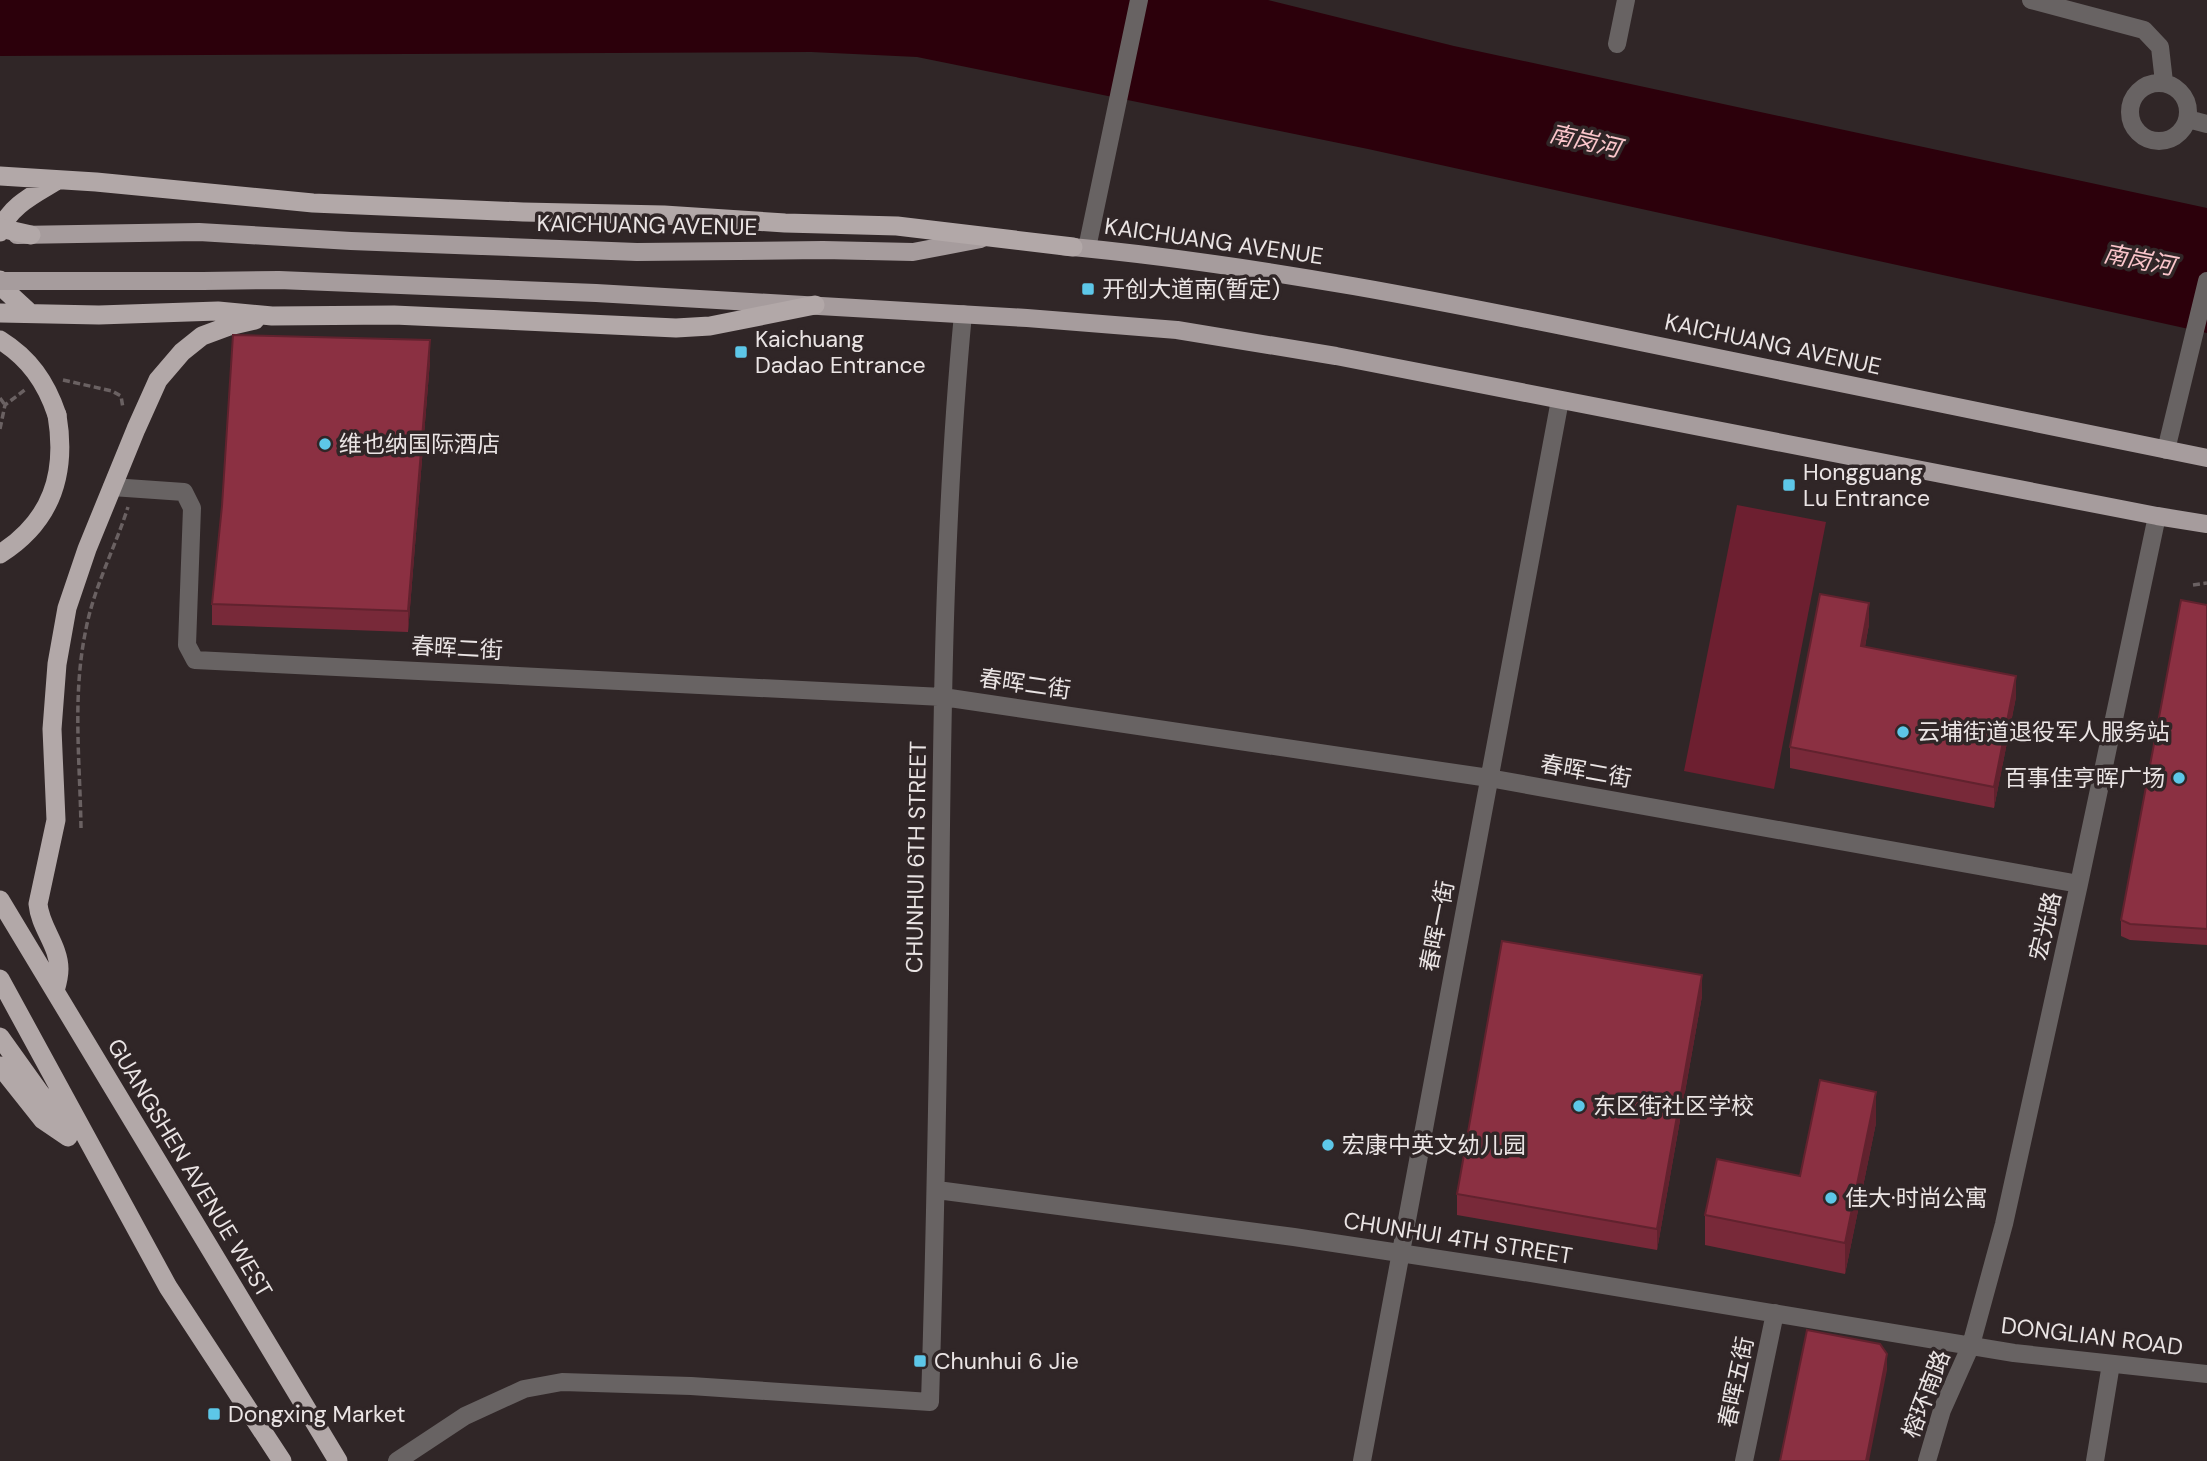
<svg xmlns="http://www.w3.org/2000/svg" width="2207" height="1461" font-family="'DM Sans','Noto Sans SC',sans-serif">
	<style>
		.green { fill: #6d1f30 }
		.water { fill: #2c000b }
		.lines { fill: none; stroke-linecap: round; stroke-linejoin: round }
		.path { stroke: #6a6162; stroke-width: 3.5; stroke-dasharray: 7 3.5; stroke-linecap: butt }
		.minor { stroke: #686363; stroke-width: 18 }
		.primary { stroke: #a69c9d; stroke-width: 18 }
		.trunk { stroke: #b2a8a8; stroke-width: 19 }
		.primary-bridge { stroke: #a69c9d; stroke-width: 18 }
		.trunk-bridge { stroke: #b2a8a8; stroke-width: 19 }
		.wall { fill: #782939 }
		.shaded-wall { fill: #61222e }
		.building { fill: #8b3042; stroke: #61222e; stroke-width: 2 }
		.poi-dot { fill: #5dc7e8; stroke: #302627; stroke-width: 2.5 }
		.labels { text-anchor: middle; stroke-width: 7; stroke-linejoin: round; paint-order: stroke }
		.street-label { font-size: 23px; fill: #eae4e4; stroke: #302627 }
		.poi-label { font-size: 23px; fill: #eae4e4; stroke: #302627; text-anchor: start }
		.water-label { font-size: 24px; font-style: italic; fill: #fbc6cb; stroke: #302627 }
	</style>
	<rect width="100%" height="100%" fill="#302627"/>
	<path class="green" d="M1737 505 1826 522 1774 789 1684 771Z"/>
	<path class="water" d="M0 0H1268L1454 46 2207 208V333L1368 149 917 57 811 52 0 56Z"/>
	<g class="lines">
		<path class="path" d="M63 380 112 391 121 396 123 408
			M0 398 5 405
			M0 429 5 405 26 389
			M2193 585 2207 583
			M81 828C80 761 72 695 86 629 94 587 115 548 128 507"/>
		<path class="minor" d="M2031 0 2144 30 2160 47 2164 82
			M1617 44 1626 0
			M2130 112a29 29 0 1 1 58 0a29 29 0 1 1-58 0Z
			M2188 119 2207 124
			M1087 248 1139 0
			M2166 450 2207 281
			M112 487 184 492 192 508 187 645 195 660 943 697 1489 778 2079 884
			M937 1190 1294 1237 1518 1271 2014 1353 2207 1374
			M397 1461 465 1416 524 1389 562 1382 691 1386 930 1402C935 1239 938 1077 940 915 942 715 944 514 963 314
			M1362 1461 1560 400
			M1744 1461 1775 1313
			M1927 1461 1942 1410 1971 1345 2004 1224 2079 884 2157 516
			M2095 1461 2111 1364"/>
		<path class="primary" d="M17 235 199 232 351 241 637 252 823 250 913 252 981 239
			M1062 246C1258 264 1451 303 1645 343 1832 381 2020 420 2207 458
			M203 281 279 280 596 293 1027 318 1177 330 1336 356 2157 516 2207 524"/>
		<path class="trunk" d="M0 176 96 182 313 203 523 212 664 215 785 223 897 226 1073 247
			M0 232C8 206 37 193 58 180
			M0 280 5 290 30 313
			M0 313 99 315 218 311 272 316 394 315 676 328 710 326 815 305
			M0 554C52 521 67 474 57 415
			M0 900 338 1461
			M0 979 168 1287 282 1461
			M55 991C57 984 59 976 59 969 59 946 40 927 38 904L56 820 52 729 57 664 67 608 87 549 136 429 158 380 182 352 202 336 229 326 255 320
			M0 1037 40 1093 72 1130
			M0 1066 43 1120 68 1137"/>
		<path class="primary-bridge" d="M0 281H203"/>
		<path class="trunk-bridge" d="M0 228 31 235
			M0 340C29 358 46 382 57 415"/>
	</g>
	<path class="wall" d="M430 361 408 632 212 625V604Z
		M2207 605V945L2130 940 2121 936V920Z
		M1869 624 1865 647 2016 697 1994 808 1790 768V747Z
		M1702 996 1657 1250 1457 1215V1194Z
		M1876 1123 1845 1274 1705 1245V1215L1800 1176Z"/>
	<path class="shaded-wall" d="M430 340V361L408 632V611Z
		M1869 603V624L1861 667V646Z
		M2016 676V697L1994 808V787Z
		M1702 975V996L1657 1250V1229Z
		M1876 1092V1123L1845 1274V1243Z
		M1887 1354V1370L1869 1461H1866Z"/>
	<path class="building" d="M233 335 430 340 408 611 212 604 222 506Z
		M1820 594 1869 603 1861 646 2016 676 1994 787 1790 747Z
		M2181 600 2207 605V929L2130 924 2121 920Z
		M1502 941 1702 975 1657 1229 1457 1194Z
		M1820 1080 1876 1092 1845 1243 1705 1215 1717 1159 1800 1176Z
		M1807 1330 1880 1344 1887 1354 1866 1461H1780Z"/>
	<g class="poi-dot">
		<rect x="1081" y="282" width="14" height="14" rx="3.5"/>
		<rect x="734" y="345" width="14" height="14" rx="3.5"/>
		<circle cx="325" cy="444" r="7"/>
		<rect x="1782" y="478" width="14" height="14" rx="3.5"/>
		<circle cx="1903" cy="732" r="7"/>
		<circle cx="2179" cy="778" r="7"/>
		<circle cx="1579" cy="1106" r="7"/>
		<circle cx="1328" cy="1145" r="7"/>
		<circle cx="1831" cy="1198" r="7"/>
		<rect x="913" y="1354" width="14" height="14" rx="3.5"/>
		<rect x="207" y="1407" width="14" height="14" rx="3.5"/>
	</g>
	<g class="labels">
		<g class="street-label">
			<text transform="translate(647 225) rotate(1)" y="8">KAICHUANG AVENUE</text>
			<text transform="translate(1214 241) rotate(8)" y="8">KAICHUANG AVENUE</text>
			<text transform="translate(1773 344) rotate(12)" y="8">KAICHUANG AVENUE</text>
			<text transform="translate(457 648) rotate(3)" y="8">春晖二街</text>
			<text transform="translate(1025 684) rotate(8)" y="8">春晖二街</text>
			<text transform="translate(1586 771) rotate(10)" y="8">春晖二街</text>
			<text transform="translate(916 857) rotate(-89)" y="8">CHUNHUI 6TH STREET</text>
			<text transform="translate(1437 926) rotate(-79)" y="8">春晖一街</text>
			<text transform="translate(2045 926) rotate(-77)" y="8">宏光路</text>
			<text transform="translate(190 1168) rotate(59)" y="8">GUANGSHEN AVENUE WEST</text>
			<text transform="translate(1458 1238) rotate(9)" y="8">CHUNHUI 4TH STREET</text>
			<text transform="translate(2092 1336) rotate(7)" y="8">DONGLIAN ROAD</text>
			<text transform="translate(1736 1382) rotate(-78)" y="8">春晖五街</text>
			<text transform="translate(1926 1394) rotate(-69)" y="8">榕环南路</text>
		</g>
		<g class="poi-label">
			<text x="1102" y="297">开创大道南(暂定)</text>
			<text x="755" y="347">Kaichuang<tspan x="755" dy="26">Dadao Entrance</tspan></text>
			<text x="339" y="452">维也纳国际酒店</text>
			<text x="1803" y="480">Hongguang<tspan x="1803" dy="26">Lu Entrance</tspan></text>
			<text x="1917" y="740">云埔街道退役军人服务站</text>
			<text x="2165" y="786" text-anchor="end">百事佳亨晖广场</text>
			<text x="1593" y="1114">东区街社区学校</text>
			<text x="1342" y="1153">宏康中英文幼儿园</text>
			<text x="1845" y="1206">佳大·时尚公寓</text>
			<text x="934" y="1369">Chunhui 6 Jie</text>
			<text x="228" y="1422">Dongxing Market</text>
		</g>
		<g class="water-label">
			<text transform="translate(1585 141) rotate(13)" y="8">南岗河</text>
			<text transform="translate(2139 260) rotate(11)" y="8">南岗河</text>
		</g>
	</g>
</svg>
